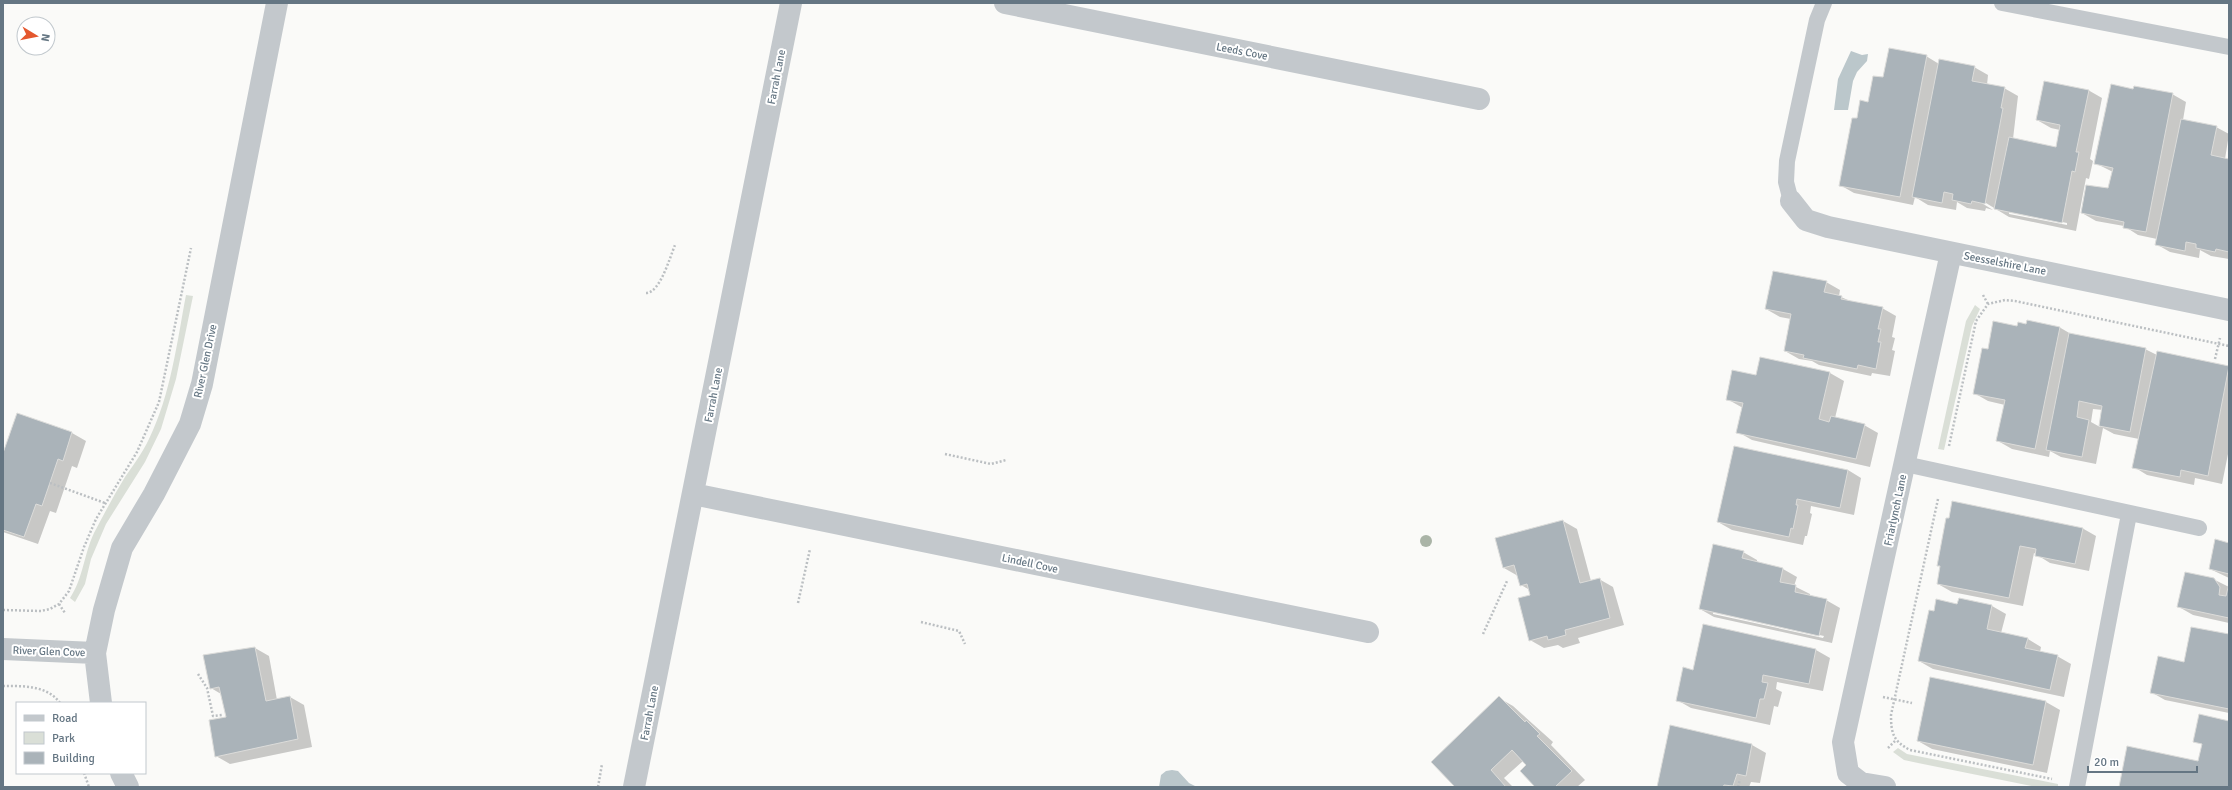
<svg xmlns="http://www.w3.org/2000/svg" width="2232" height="790" font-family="Signika,sans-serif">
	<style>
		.green { fill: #dadfd7 }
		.water { fill: #bbc7cb }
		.shadow { fill: #0003; fill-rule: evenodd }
		.building { fill: #aab3b9; stroke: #dcdcda }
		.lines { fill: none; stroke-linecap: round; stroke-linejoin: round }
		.path { stroke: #bbbfc2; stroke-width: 2.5; stroke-dasharray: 2 2; stroke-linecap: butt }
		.lane { stroke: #c3c8cc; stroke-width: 16 }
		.street { stroke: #c3c8cc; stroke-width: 22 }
		.tree { fill: #aab4a7 }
		.labels { text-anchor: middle; stroke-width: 4; stroke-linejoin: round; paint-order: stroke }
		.street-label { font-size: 11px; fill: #657683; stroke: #fff }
	</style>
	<rect width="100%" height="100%" fill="#fafaf8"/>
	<path class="green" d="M186 295 193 296 176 379 161 429 145 462 106 524 91 559 85 584 75 602 70 598C83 579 84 554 94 533 104 514 114 495 125 477 134 464 143 452 149 439 171 394 177 342 186 295Z
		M1975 305 1980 309 1972 326 1944 450 1938 449 1966 321Z
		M1898 748 1907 754 2058 784V787H2037L1918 763 1904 760 1893 752Z"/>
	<path class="water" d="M1851 51 1862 55 1868 54 1867 61 1857 72 1853 81 1848 110H1834L1838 79Z
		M1172 770 1178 771 1189 783 1197 787H1159L1161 775 1166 771Z"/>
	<path class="shadow" d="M1926 56 1939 64 1974 67 1988 75 1987 85 2004 88 2018 96 2013 139 2057 148 2060 130 2051 128 2037 120 2088 90 2102 98 2090 159 2093 161 2089 179 2086 178 2076 231 2009 217 1981 200 1980 202 1993 210 1986 208 1985 211 1967 208 1957 202 1956 210 1928 205 1915 197 1913 205 1854 193 1840 185 1857 120 1884 79ZM2009 211 2067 223V225L2009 214Z
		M2134 91 2172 94 2186 102 2183 120 2216 127 2229 134 2225 159 2229 160V259L2211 256 2200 250 2199 258 2170 252 2156 244 2157 239 2138 235 2124 226 2096 221 2082 213 2109 190 2113 172 2095 163Z
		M1826 282 1840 290 1839 296 1850 301 1882 308 1896 316 1892 337 1895 338 1892 350 1895 351 1890 376 1872 373 1871 376 1819 365 1812 361 1799 359 1785 351 1791 319 1780 317 1766 309Z
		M2018 327H2059L2071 334 2145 349 2157 355 2158 352 2229 367V449L2222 484 2195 478 2194 485 2147 475 2134 467 2139 439 2114 434 2103 428 2096 464 2061 457 2050 451 2049 457 2012 449 1998 441 2005 405 1988 401 1974 393 1989 350ZM2093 409 2103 410 2100 427 2091 422Z
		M1761 358 1830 373 1844 381 1835 418 1864 425 1878 433 1870 467 1752 440 1738 432 1743 408 1727 399 1756 377Z
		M18 414 72 433 86 441 77 468 72 466 56 513 50 511 38 544 3 532V456Z
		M1848 470 1861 478 1854 515 1811 506 1810 513 1812 514 1807 536H1805L1803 545 1732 530 1718 522Z
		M1563 521 1577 529 1591 581 1599 579 1613 587 1624 625 1578 638 1580 643 1563 648 1558 645 1544 648 1530 640V590L1521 585 1518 576 1504 568Z
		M2082 528 2096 536 2089 571 2050 563 2034 553 2023 606 1952 592 1938 584 1941 567 1938 565Z
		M2229 544V578L2210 569Z
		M1743 552 1757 560V563L1783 569 1797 577 1794 586 1810 594V597L1826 600 1840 608 1832 643 1714 617 1700 609ZM1713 612 1824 636 1823 638 1713 614Z
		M2213 579 2229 587V623L2193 615 2179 607Z
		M1958 605 1992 606 2006 614 2001 633 2028 639 2041 647 2040 652 2057 656 2071 664 2064 697 1933 669 1919 661 1934 612Z
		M1703 625 1816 650 1830 658 1823 691 1777 682 1776 689 1782 692 1778 707 1774 706 1770 725 1691 708 1677 700 1694 671Z
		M2229 635V713L2165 700 2151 692 2185 663Z
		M255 648 269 656 277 700 290 697 304 705 312 747 230 764 216 756 227 718 221 694 211 688Z
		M1499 698 1513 706 1553 742 1551 745 1585 780 1577 787H1537L1527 765 1523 761 1504 778 1513 787H1457Z
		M2046 702 2060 710 2047 773 1932 749 1918 741Z
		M1671 726 1752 745 1766 753 1760 783 1751 782 1749 787H1658Z"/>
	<path class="building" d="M1889 48 1927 55 1900 197 1839 186 1852 118H1857L1860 100 1868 102 1873 76 1883 77Z
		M1939 59 1975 66 1972 81 2005 87 2001 108H2003L1985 204 1972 201 1971 204 1952 200 1953 194 1944 192 1942 203 1912 197Z
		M2044 81 2089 90 2076 152H2079L2075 172 2072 171 2062 223 1994 209 2009 137 2056 147 2060 125 2036 120Z
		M2111 84 2133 89 2134 86 2173 93 2146 232 2123 228 2124 222 2081 213 2086 185 2108 188 2113 168 2094 164Z
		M2181 119 2217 126 2211 155 2229 159V252L2216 249 2215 252 2196 248V244L2186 242 2185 251 2155 245Z
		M1773 271 1827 281 1824 292 1842 296 1841 299 1883 307 1878 329H1881L1878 342H1881L1876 369 1858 365 1857 369 1803 358 1804 355 1784 351 1791 314 1765 309Z
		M2027 320 2060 327 2035 449 1996 441 2005 400 1973 394 1982 348 1988 349 1993 321 2017 326 2018 322 2026 324Z
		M2069 333 2146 348 2130 432 2099 426 2102 406 2079 401 2077 417 2089 420 2082 457 2046 450Z
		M2157 351 2229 366 2208 476 2181 470 2180 477 2132 468Z
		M1760 357 1830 372 1819 419 1829 422 1831 416 1865 424 1856 459 1736 433 1743 403 1726 400 1732 370 1756 375Z
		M17 413 72 432 63 461 58 459 42 506 36 504 24 537 3 530V453Z
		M1734 446 1848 470 1840 508 1797 499 1796 505H1798L1793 529 1791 528 1789 537 1717 522Z
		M1952 501 2083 528 2075 564 2035 556 2036 549 2020 546 2009 598 1937 584 1940 566H1937L1946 518H1949Z
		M1563 520 1580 583 1600 578 1610 618 1565 630 1566 635 1548 640 1547 636 1529 641 1518 598 1530 595 1527 584 1520 586 1514 565 1503 568 1495 538Z
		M2215 539 2229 543V574L2209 569Z
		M1713 544 1744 551 1742 558 1783 568 1780 582 1796 585 1795 592 1827 599 1819 636 1699 609Z
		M2185 572 2214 578 2220 587 2219 595 2226 596 2229 583V618L2177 607Z
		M1959 598 1992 605 1987 629 2028 638 2025 648 2058 655 2050 690 1918 661 1929 610 1934 611 1936 599 1957 604Z
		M1703 624 1816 649 1809 684 1763 675 1762 682 1768 683 1764 699H1760L1756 718 1676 701 1683 667 1693 670Z
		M2191 627 2229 634V709L2150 693 2158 656 2184 662Z
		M255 647 266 701 290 696 298 739 215 757 209 720 226 717 219 687 210 689 203 655Z
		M1930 677 2046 701 2033 765 1917 741Z
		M1499 696 1525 722 1526 720 1540 734 1537 736 1572 771 1555 787H1535L1520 771 1526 765 1512 750 1491 770 1506 787H1455L1431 762Z
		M2199 714 2229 721V787H2119L2127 746 2198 761 2202 744 2193 742Z
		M1670 725 1752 744 1746 776 1737 774 1733 786 1724 785 1723 787H1657Z"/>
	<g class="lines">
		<path class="path" d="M646 293C660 293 670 257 675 245
			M1983 295 1988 304
			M2215 359 2220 338
			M1949 446 1976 321 1988 304 2005 300 2015 301 2229 346
			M945 454 991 464 1006 460
			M50 483 105 503
			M1938 499 1891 715C1891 733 1893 741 1910 750L2052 779
			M798 603 810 549
			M59 604 65 613
			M3 610 41 611 50 609 59 604 69 591 84 547 96 519 137 452 159 402 191 248
			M921 622 959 631 965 644
			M1483 634 1507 581
			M198 674 207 688 213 716 222 715
			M3 686C23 686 47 685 60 703
			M1883 697 1912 703
			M1888 748 1895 741
			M84 773 89 787
			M598 787 602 764
			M1738 787 1740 779"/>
		<path class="lane" d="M2002 3 2229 47
			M1791 201 1786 182 1787 161 1817 20 1824 3
			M1905 464 2199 528
			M2077 787 2129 514"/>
		<path class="street" d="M1005 3 1479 99
			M1791 201 1806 220 1828 227 2229 310
			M693 494 1368 632
			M3 649 95 653
			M101 703 95 653 104 610 122 548 154 494 190 424 202 384 277 3
			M121 773 128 787
			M634 787 791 3
			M1885 787 1861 783 1848 773 1843 742 1951 253"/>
	</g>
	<circle class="tree" cx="1426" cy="541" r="6"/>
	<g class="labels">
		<g class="street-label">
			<text transform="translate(1242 51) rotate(11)" y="4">Leeds Cove</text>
			<text transform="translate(776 77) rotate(-79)" y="4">Farrah Lane</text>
			<text transform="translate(2005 263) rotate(11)" y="4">Seesselshire Lane</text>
			<text transform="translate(205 361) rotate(-78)" y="4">River Glen Drive</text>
			<text transform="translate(713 395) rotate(-79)" y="4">Farrah Lane</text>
			<text transform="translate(1895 510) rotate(-78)" y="4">Friarlynch Lane</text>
			<text transform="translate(1030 563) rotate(12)" y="4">Lindell Cove</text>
			<text transform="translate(49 651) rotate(2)" y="4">River Glen Cove</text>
			<text transform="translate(649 713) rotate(-79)" y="4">Farrah Lane</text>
		</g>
	</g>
	<rect width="2232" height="790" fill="none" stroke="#657683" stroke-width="8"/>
	<rect x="16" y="702" width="130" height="72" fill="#ffffff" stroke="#c1c8cd"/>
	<rect x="24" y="715" width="20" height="6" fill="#c3c8cc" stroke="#c1c8cd"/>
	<text x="52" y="722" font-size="12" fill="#657683">Road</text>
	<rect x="24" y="732" width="20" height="12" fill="#dadfd7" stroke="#c1c8cd"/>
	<text x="52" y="742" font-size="12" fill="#657683">Park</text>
	<rect x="24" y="752" width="20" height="12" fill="#aab3b9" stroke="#c1c8cd"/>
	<text x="52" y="762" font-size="12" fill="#657683">Building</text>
	<g transform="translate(36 36) rotate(100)"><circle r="19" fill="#ffffff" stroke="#c1c8cd"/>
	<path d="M0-3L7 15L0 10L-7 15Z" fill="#e4572e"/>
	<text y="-6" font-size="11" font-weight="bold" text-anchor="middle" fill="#657683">N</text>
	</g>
	<path d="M2088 766v6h109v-6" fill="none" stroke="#657683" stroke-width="2"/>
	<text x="2094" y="766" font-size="12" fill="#657683" stroke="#ffffff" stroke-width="3" paint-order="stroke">20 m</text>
</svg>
